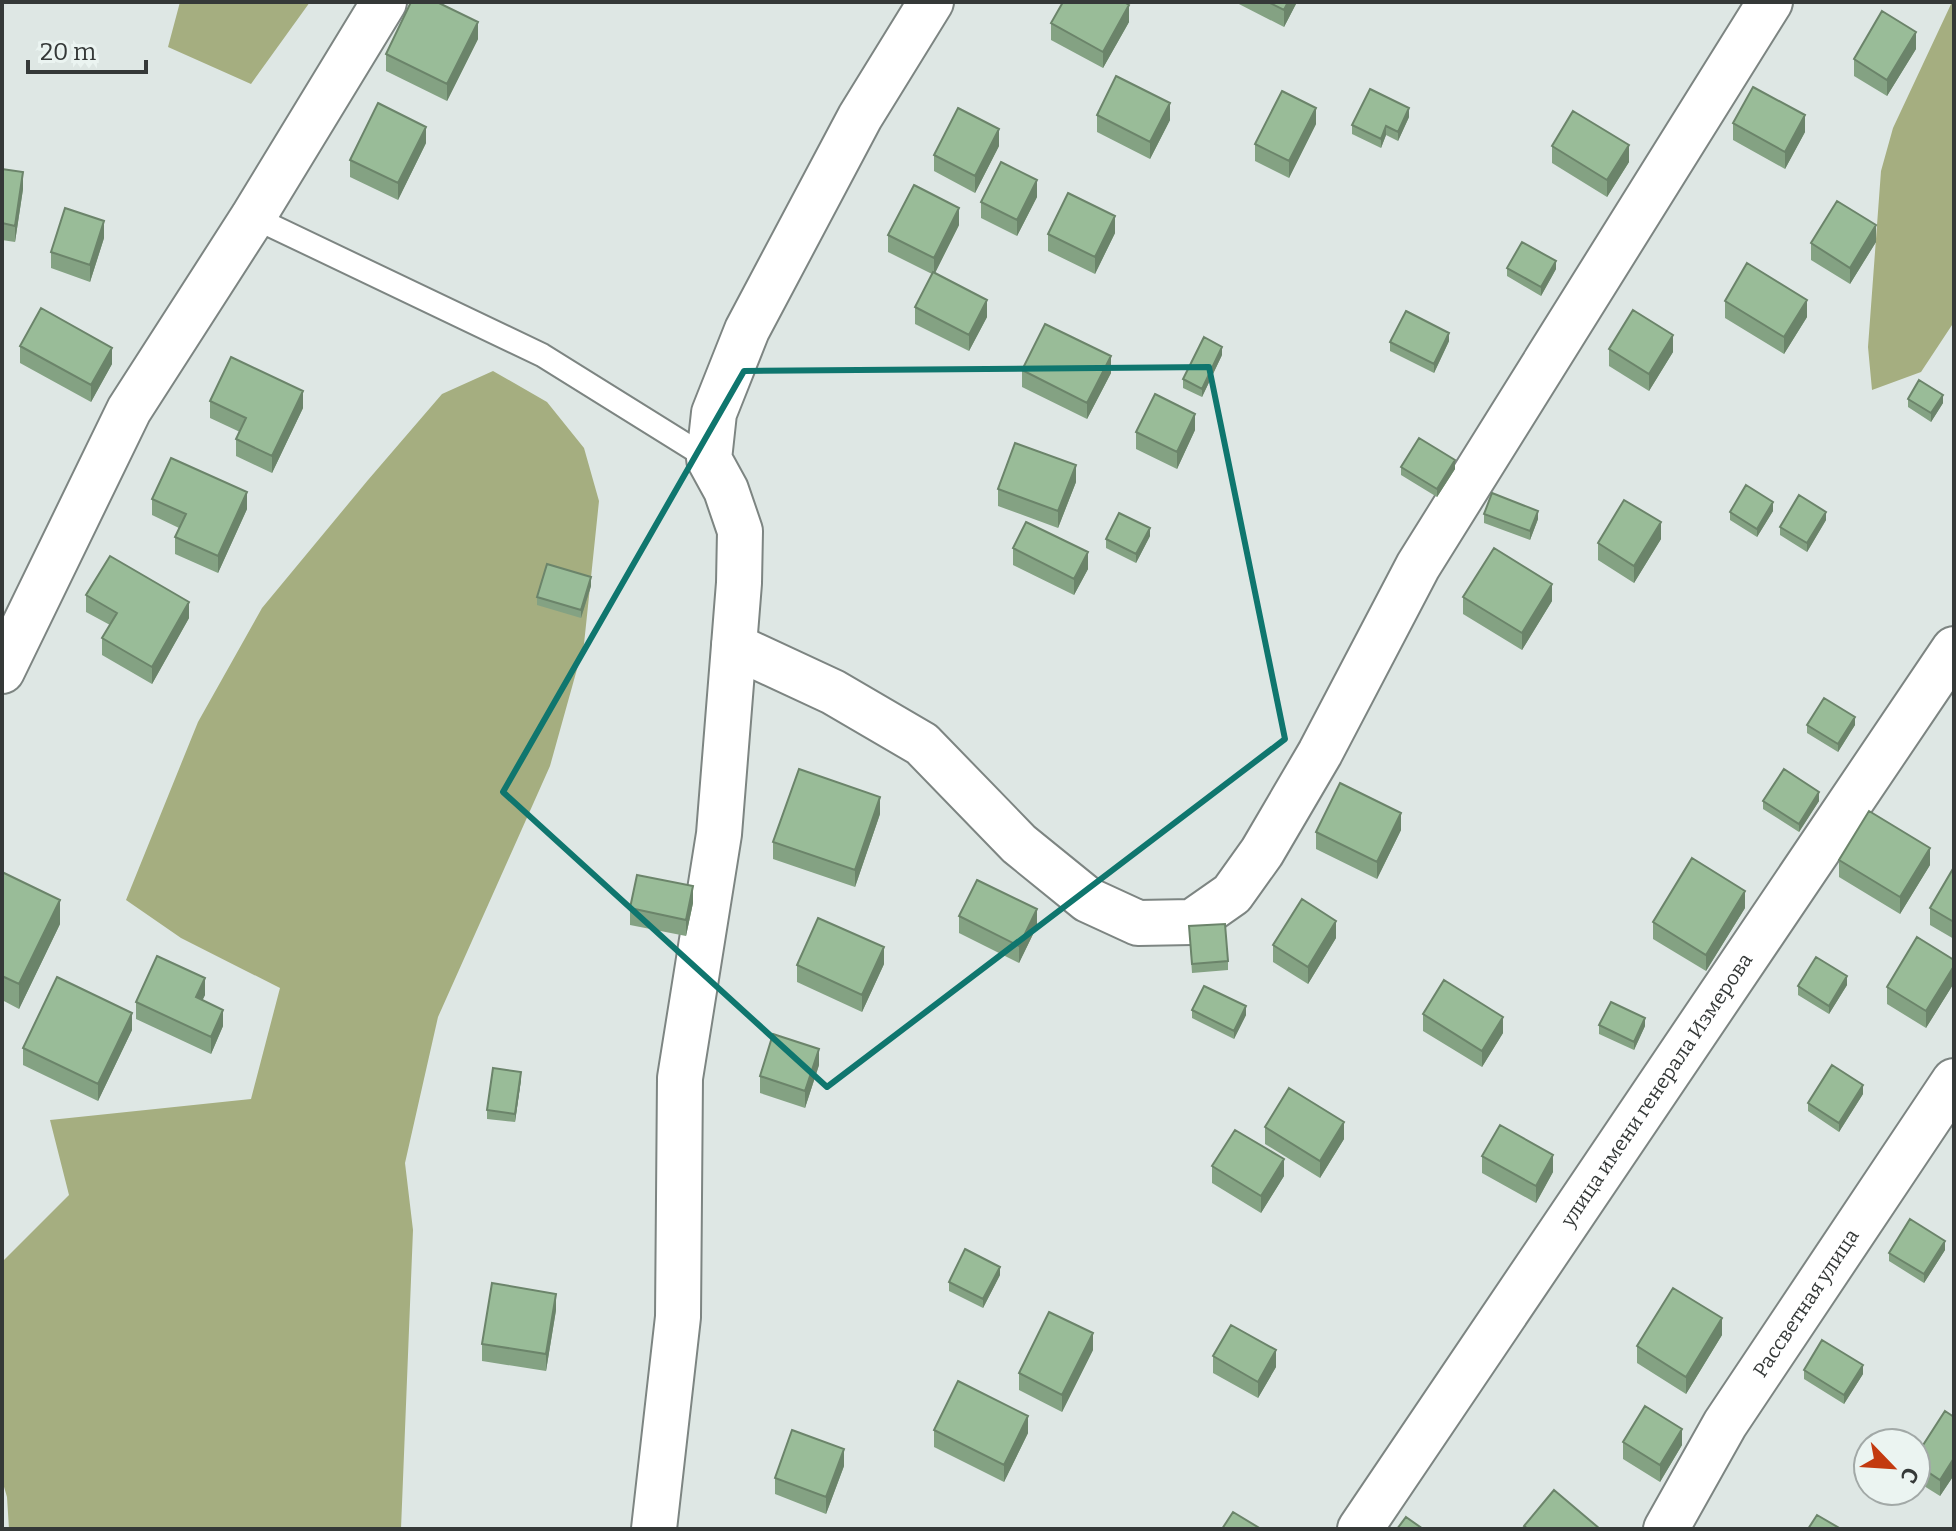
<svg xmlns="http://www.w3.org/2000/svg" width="1956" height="1531" font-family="Bitter,serif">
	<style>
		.forest { fill: #a5ae80 }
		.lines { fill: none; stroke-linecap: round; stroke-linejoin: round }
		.lane-casing { stroke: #7d8582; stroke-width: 26 }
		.street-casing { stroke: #7d8582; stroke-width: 48 }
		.lane { stroke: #fff; stroke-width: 22 }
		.street { stroke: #fff; stroke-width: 44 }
		.wall { fill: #84a283 }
		.shaded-wall { fill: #6b846a }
		.building { fill: #99bc98; stroke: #6b846a; stroke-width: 2 }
		.marked { fill: none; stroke: #0f766e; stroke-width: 6; stroke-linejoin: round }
		.labels { text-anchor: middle; stroke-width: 8; stroke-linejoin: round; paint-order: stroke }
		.street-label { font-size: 20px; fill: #353938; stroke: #ebf4f1 }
	</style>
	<rect width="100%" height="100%" fill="#dee7e4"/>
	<path class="forest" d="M180 2H310L251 84 168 47Z
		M1952 2H1954V322L1921 372 1872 390 1868 347 1881 171 1893 128Z
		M493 371 547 402 584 448 599 501 584 644 550 766 438 1017 405 1163 413 1230 401 1529H9L7 1497 2 1480V1262L69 1195 50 1120 251 1099 280 988 181 938 126 900 198 722 262 608 368 480 442 394Z"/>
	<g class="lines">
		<g class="lane-casing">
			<path id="lane" d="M253 217 542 355 709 459"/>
		</g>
		<g class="street-casing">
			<g id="street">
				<path d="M734 646 833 692 922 744 1019 844 1088 900 1138 923 1192 922 1232 894 1262 852 1320 753 1418 566 1770 2"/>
				<path d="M2 671 129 410 253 217 384 2"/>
				<path d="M654 1529 678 1317 680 1078 719 834 739 583 740 531 726 490 709 459 714 413 747 330 860 117 931 2"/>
				<path id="s1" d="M1360 1529 1954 649"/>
				<path id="s2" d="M1666 1529 1725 1424 1954 1081"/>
			</g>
		</g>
		<use href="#lane" class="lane"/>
		<use href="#street" class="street"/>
	</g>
	<path class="wall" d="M1235 2H1297L1284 27Z
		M1129 22 1103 68 1051 40V23Z
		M478 39 447 101 386 71V54Z
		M1916 49 1887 96 1854 76V59Z
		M1097 115 1170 120 1150 159 1097 132Z
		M1409 117 1398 141 1386 135 1381 148 1352 134V125Z
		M1733 123 1805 132 1785 169 1733 140Z
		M1316 124 1289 178 1255 161V144Z
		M426 143 398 200 350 177V160Z
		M999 146 975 193 934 171V155Z
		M1552 146 1629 162 1607 197 1552 163Z
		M2 169 23 189 15 242 2 240Z
		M1037 197 1017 236 981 218V202Z
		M959 225 935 273 987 317 969 351 915 324V307L932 274 888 252V235Z
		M1115 233 1095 274 1048 251V234Z
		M104 238 90 282 51 268V252Z
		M1876 242 1850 284 1811 260V243Z
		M1507 268 1556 269 1541 296 1507 276Z
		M1725 301 1807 317 1784 354 1725 318Z
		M1449 341 1434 373 1390 351V342Z
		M20 346 112 364 91 402 20 363Z
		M1609 349 1673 352 1649 391 1609 366Z
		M1222 355 1202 397 1183 388V379Z
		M1022 370 1111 373 1087 419 1022 387Z
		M1908 399 1943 403 1931 422 1908 407Z
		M210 401 303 408 272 473 236 456V439L240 432 210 418Z
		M1195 430 1177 469 1136 449V432Z
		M1401 467 1455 469 1437 497 1401 475Z
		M1076 482 1058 528 998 506V489Z
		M152 499 247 509 218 573 175 554V537L179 528 152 515Z
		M1773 511 1757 537 1730 520V512Z
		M1484 514 1538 519 1530 540 1484 523Z
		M1826 520 1807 552 1780 535V527Z
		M1150 536 1136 563 1106 548V539Z
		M1661 539 1634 583 1598 560V543Z
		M1013 548 1088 569 1074 595 1013 565Z
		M591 586 581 618 537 605V597Z
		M86 595 189 618 152 684 102 655V638L110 625 86 612Z
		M1463 597 1552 601 1522 650 1463 614Z
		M1807 725H1855L1838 752 1807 733Z
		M1763 801H1819L1799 832 1763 809Z
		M880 814 855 887 773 859V842Z
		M1401 830 1377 879 1316 849V832Z
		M1839 860 1930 865 1900 914 1839 877Z
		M1954 867V939L1930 925V908Z
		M2 872 60 924 19 1009 2 1000Z
		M693 903 686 936 630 925V908Z
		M1745 908 1706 971 1653 939V922Z
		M959 916 1037 926 1019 963 959 933Z
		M1189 926 1228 961V970L1192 973Z
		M1336 938 1308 984 1273 962V945Z
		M1954 960V983L1926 1028 1887 1004V987Z
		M884 964 862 1012 797 982V965Z
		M1847 985 1829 1014 1798 995V986Z
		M205 995 202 1000 223 1026 211 1054 136 1019V1002Z
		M1192 1010 1246 1015 1234 1039 1192 1018Z
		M1423 1014 1503 1033 1482 1067 1423 1031Z
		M1599 1025 1645 1026 1634 1050 1599 1034Z
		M132 1030 98 1101 23 1065V1048Z
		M819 1065 805 1108 760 1093V1076Z
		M521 1080 515 1122 487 1119V1110Z
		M1863 1094 1839 1132 1808 1111V1103Z
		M1265 1127 1344 1139 1320 1178 1265 1144Z
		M1482 1156 1553 1172 1536 1203 1482 1173Z
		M1212 1166 1284 1176 1261 1213 1212 1183Z
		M1945 1250 1924 1283 1889 1261V1253Z
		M1000 1275 983 1308 949 1291V1282Z
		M556 1310 546 1371 482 1361V1344Z
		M1722 1335 1686 1394 1637 1363V1346Z
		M1093 1350 1062 1412 1019 1390V1373Z
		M1213 1356 1276 1367 1258 1398 1213 1373Z
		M1804 1370 1863 1374 1844 1404 1804 1379Z
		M1954 1417V1475L1940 1496 1916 1481V1456Z
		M934 1430 1028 1433 1004 1482 934 1447Z
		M1623 1442 1682 1445 1660 1482 1623 1459Z
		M844 1466 826 1514 775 1494V1478Z"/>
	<path class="shaded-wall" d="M1288 2H1297L1284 27V10Z
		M1129 5V22L1103 68V52Z
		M478 22V39L447 101V84Z
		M1916 32V49L1887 96V80Z
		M1170 103V120L1150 159V142Z
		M1316 108V124L1289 178V161Z
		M1409 108V117L1398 141V132Z
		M1805 115V132L1785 169V152Z
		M1386 126V135L1381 148V139Z
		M426 127V143L398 200V183Z
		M999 129V146L975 193V176Z
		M1629 145V162L1607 197V180Z
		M23 172V189L15 242V226Z
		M1037 180V197L1017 236V220Z
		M959 208V225L934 275V258Z
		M1115 216V233L1095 274V257Z
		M104 221V238L90 282V265Z
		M1876 225V242L1850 284V268Z
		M1556 261V269L1541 296V287Z
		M987 300V317L969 351V335Z
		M1807 300V317L1784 354V337Z
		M1449 333V341L1434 373V364Z
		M1673 335V352L1649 391V374Z
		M1222 347V355L1202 397V389Z
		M112 348V364L91 402V385Z
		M1111 356V373L1087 419V403Z
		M303 391V408L272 473V456Z
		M1943 395V403L1931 422V413Z
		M1195 414V430L1177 469V452Z
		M1455 460V469L1437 497V489Z
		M1076 465V482L1058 528V511Z
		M247 492V509L218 573V556Z
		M1773 502V511L1757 537V529Z
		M1538 511V519L1530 540V531Z
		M1826 512V520L1807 552V543Z
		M1661 522V539L1634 583V566Z
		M1150 528V536L1136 563V554Z
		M1088 552V569L1074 595V579Z
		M591 577V586L581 618V610Z
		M1552 584V601L1522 650V633Z
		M189 602V618L152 684V667Z
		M1855 717V725L1838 752V744Z
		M1819 792V801L1799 832V824Z
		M880 797V814L855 887V870Z
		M1401 813V830L1377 879V862Z
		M1930 848V865L1900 914V897Z
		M693 886V903L686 936V920Z
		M1745 891V908L1706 971V955Z
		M60 900V924L19 1009V984Z
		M1037 909V926L1019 963V946Z
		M1336 921V938L1308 984V967Z
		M884 947V964L862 1012V995Z
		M1954 966V983L1926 1028V1011Z
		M1847 976V985L1829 1014V1006Z
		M205 978V995L196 1014V997Z
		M1246 1006V1015L1234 1039V1031Z
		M223 1010V1026L211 1054V1037Z
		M132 1013V1030L98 1101V1084Z
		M1503 1017V1033L1482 1067V1051Z
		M1645 1018V1026L1634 1050V1042Z
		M819 1049V1065L805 1108V1091Z
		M521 1072V1080L515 1122V1114Z
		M1863 1085V1094L1839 1132V1123Z
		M1344 1122V1139L1320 1178V1161Z
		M1553 1155V1172L1536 1203V1186Z
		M1284 1159V1176L1261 1213V1196Z
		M1945 1241V1250L1924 1283V1274Z
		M1000 1267V1275L983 1308V1299Z
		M556 1294V1310L546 1371V1354Z
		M1722 1318V1335L1686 1394V1377Z
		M1093 1333V1350L1062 1412V1395Z
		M1276 1350V1367L1258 1398V1382Z
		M1863 1365V1374L1844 1404V1395Z
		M1028 1416V1433L1004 1482V1465Z
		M1682 1429V1445L1660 1482V1465Z
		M844 1449V1466L826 1514V1497Z
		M1954 1458V1475L1940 1496V1480Z"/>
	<path class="building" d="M411 2H437L478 22 447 84 386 54Z
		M1063 2H1124L1129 5 1103 52 1051 23Z
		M1268 2H1288L1284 10Z
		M1882 11 1916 32 1887 80 1854 59Z
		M1116 76 1170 103 1150 142 1097 115Z
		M1753 87 1805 115 1785 152 1733 123Z
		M1370 89 1409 108 1398 132 1386 126 1381 139 1352 125Z
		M1282 91 1316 108 1289 161 1255 144Z
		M378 103 426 127 398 183 350 160Z
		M958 108 999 129 975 176 934 155Z
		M1573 111 1629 145 1607 180 1552 146Z
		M1001 162 1037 180 1017 220 981 202Z
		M2 169 23 172 15 226 2 223Z
		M914 185 959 208 934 258 888 235Z
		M1068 193 1115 216 1095 257 1048 234Z
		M1837 201 1876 225 1850 268 1811 243Z
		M65 208 104 221 90 265 51 252Z
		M1522 242 1556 261 1541 287 1507 268Z
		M1747 263 1807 300 1784 337 1725 301Z
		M933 272 987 300 969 335 915 307Z
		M41 308 112 348 91 385 20 346Z
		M1633 310 1673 335 1649 374 1609 349Z
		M1406 311 1449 333 1434 364 1390 342Z
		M1045 324 1111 356 1087 403 1022 370Z
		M1204 337 1222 347 1202 389 1183 379Z
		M231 357 303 391 272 456 236 439 246 418 210 401Z
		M1919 380 1943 395 1931 413 1908 399Z
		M1155 394 1195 414 1177 452 1136 432Z
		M1419 438 1455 460 1437 489 1401 467Z
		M1015 443 1076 465 1058 511 998 489Z
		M171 458 247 492 218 556 175 537 186 514 152 499Z
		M1746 485 1773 502 1757 529 1730 512Z
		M1492 493 1538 511 1530 531 1484 514Z
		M1799 495 1826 512 1807 543 1780 527Z
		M1624 500 1661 522 1634 566 1598 543Z
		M1119 513 1150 528 1136 554 1106 539Z
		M1026 522 1088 552 1074 579 1013 548Z
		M1494 548 1552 584 1522 633 1463 597Z
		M110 556 189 602 152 667 102 638 117 613 86 595Z
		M547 564 591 577 581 610 537 597Z
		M1824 698 1855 717 1838 744 1807 725Z
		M799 769 880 797 855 870 773 842Z
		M1784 769 1819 792 1799 824 1763 801Z
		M1340 783 1401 813 1377 862 1316 832Z
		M1869 811 1930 848 1900 897 1839 860Z
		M1692 858 1745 891 1706 955 1653 922Z
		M1954 867V922L1930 908Z
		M2 872 60 900 19 984 2 976Z
		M637 875 693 886 686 920 630 908Z
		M977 880 1037 909 1019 946 959 916Z
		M1302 899 1336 921 1308 967 1273 945Z
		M818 918 884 947 862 995 797 965Z
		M1225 924 1228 961 1192 964 1189 926Z
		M1917 937 1954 960V966L1926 1011 1887 987Z
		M157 956 205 978 196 997 223 1010 211 1037 136 1002Z
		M1816 957 1847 976 1829 1006 1798 986Z
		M57 977 132 1013 98 1084 23 1048Z
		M1444 980 1503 1017 1482 1051 1423 1014Z
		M1204 986 1246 1006 1234 1031 1192 1010Z
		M1611 1002 1645 1018 1634 1042 1599 1025Z
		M773 1034 819 1049 805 1091 760 1076Z
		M1832 1065 1863 1085 1839 1123 1808 1103Z
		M493 1068 521 1072 515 1114 487 1110Z
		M1289 1088 1344 1122 1320 1161 1265 1127Z
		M1500 1125 1553 1155 1536 1186 1482 1156Z
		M1235 1130 1284 1159 1261 1196 1212 1166Z
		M1910 1219 1945 1241 1924 1274 1889 1253Z
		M965 1249 1000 1267 983 1299 949 1282Z
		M492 1283 556 1294 546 1354 482 1344Z
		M1673 1288 1722 1318 1686 1377 1637 1346Z
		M1049 1312 1093 1333 1062 1395 1019 1373Z
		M1231 1325 1276 1350 1258 1382 1213 1356Z
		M1822 1340 1863 1365 1844 1395 1804 1370Z
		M958 1381 1028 1416 1004 1465 934 1430Z
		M1645 1406 1682 1429 1660 1465 1623 1442Z
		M1945 1411 1954 1417V1458L1940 1480 1916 1464V1456Z
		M792 1430 844 1449 826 1497 775 1478Z
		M1554 1490 1600 1529H1528L1524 1526Z
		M1233 1512 1261 1529H1222Z
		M1817 1515 1841 1529H1808Z
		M1406 1517 1423 1529H1397Z"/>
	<path class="marked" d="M1209 367 1285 739 827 1087 503 792 744 371Z"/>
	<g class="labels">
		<g class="street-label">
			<text dy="7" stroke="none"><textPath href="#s1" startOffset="530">улица имени генерала Измерова</textPath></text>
			<text dy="7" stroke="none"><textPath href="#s2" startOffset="266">Рассветная улица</textPath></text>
		</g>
	</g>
	<rect width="1956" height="1531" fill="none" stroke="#353938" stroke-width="8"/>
	<g transform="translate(1892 1467) rotate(115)"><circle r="38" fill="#ebf4f1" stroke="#a2a9a7" stroke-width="2"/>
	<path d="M0-6L14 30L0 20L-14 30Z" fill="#c33a10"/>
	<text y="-12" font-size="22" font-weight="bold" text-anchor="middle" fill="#353938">С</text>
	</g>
	<path d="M28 60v12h118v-12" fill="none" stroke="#353938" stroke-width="4"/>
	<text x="40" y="60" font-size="24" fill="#353938" stroke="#ebf4f1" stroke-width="6" paint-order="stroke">20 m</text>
</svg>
